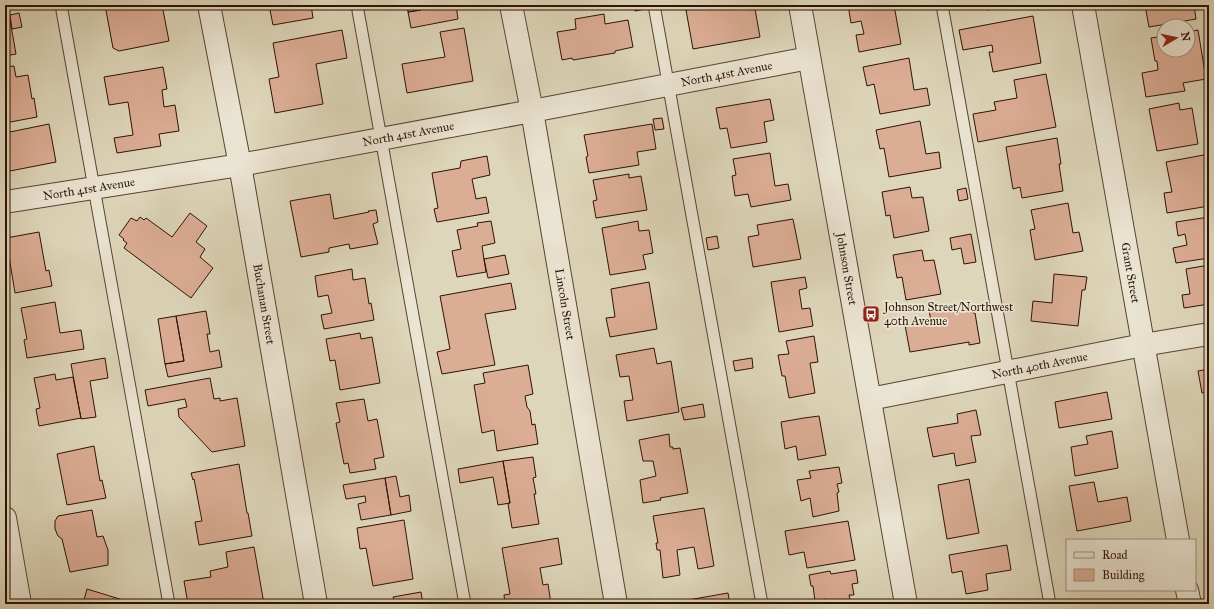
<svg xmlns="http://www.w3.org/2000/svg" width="1214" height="609" font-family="'IM FELL Great Primer',serif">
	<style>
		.building { fill: #dcad95; stroke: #2d1205 }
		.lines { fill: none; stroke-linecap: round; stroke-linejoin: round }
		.service-casing { stroke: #594332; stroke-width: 13 }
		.minor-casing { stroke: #594332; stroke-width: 24 }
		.tertiary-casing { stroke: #594332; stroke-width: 24 }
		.service { stroke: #eae4d2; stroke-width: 11 }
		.minor { stroke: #eae4d2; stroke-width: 22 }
		.tertiary { stroke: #eae4d2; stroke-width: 22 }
		.labels { text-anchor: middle; stroke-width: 3.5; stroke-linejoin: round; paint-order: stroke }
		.street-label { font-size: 12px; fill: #2d1205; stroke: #eae4d2 }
		.poi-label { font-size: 12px; fill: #2d1205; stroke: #eae4d2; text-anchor: start }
	</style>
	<rect width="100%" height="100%" fill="#ded6ba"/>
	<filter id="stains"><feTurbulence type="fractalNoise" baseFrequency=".005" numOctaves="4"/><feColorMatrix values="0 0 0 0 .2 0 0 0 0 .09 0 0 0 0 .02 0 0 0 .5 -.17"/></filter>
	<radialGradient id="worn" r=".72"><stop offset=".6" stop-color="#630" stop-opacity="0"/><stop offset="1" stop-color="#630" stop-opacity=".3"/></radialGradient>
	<path class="building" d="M105 5H150V7L162 5 169 41 119 51 113 48Z
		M269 5H311L313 18 273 25Z
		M407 5H420L421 10 408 12Z
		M420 5H445V6L456 5 458 19 411 28 408 12 421 10Z
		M634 5H645V9L635 11Z
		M713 5H750L751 10 755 9 760 37 693 49 686 10Z
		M848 5H894L901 44 859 52 856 35 864 34 861 21 851 23Z
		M986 5H1015L987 10Z
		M1145 5H1194L1196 19 1149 27Z
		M8 9 16 54 5 56V10Z
		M19 13 22 27 12 29 10 15Z
		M604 14 605 24 628 20 633 47 615 51V53L573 60 572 58 562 60 557 32 576 29 575 19Z
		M1033 16 1041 63 993 72 989 52H993L992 45 963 50 959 30Z
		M464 28 473 81 407 93 402 64 445 57 440 32Z
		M342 30 347 58 316 64 323 104 275 113 269 79 279 77 273 43Z
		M1198 30 1206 79 1183 83 1185 91 1146 97 1142 73 1158 70 1157 61H1155L1151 38 1164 36V50H1188V32Z
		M909 58 914 90 927 88 930 105 880 114 874 84 867 86 863 67Z
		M14 66 16 77 28 75 32 99 34 98 37 117 5 123V67Z
		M163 67 167 89 162 90 164 107 175 105 179 131 159 134 161 146 117 153 114 138 133 135 128 102 109 105 104 77Z
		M1046 74 1056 127 978 142 973 114 996 110 994 102 1017 98 1014 80Z
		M770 99 774 120 764 122 767 142 731 148 727 128 720 129 716 108Z
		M1179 103 1180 110 1192 108 1198 144 1157 151 1149 109Z
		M662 118 664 129 655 130 653 119Z
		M920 121 926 154 939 152 941 168 889 177 884 148 880 149 876 130Z
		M49 124 56 162 5 172V133Z
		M652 124 656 149 637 152 639 165 589 173 586 157 588 156 584 135Z
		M1057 138 1061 164H1059L1063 191 1022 198 1020 187 1013 189 1006 147Z
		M770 153 775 186 788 184 791 200 751 207 748 194 735 196 732 176 736 175 733 159Z
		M1209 154V174H1208L1209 182V206L1167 213 1164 193 1172 192 1166 162Z
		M487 156 490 175 472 179 476 199 486 197 489 213 437 222 434 209 438 208 432 173 460 168 461 161Z
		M629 174V178L641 176 647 210 596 218 593 201 597 200 593 180Z
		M910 187 912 198 923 197 929 231 894 238 890 215 886 216 882 192Z
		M966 188 968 199 959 201 957 190Z
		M330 194 334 219 369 212 368 211 376 210 378 222 373 224 378 244 350 249 349 244 329 248V252L301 257 290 201Z
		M1068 203 1073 233 1079 232 1083 251 1035 260 1030 230 1035 229 1031 210Z
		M190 213 207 226 196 242 205 249 200 257 213 268 191 298 124 248 127 243 123 240 124 239 119 235 131 218 137 221 140 217 144 220 146 218 172 237Z
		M1209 217V258L1176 263 1173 248 1187 245 1185 234 1178 236 1176 222Z
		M793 219 801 259 753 267 748 237 759 235 757 225Z
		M491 221 495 243 482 246 486 272 457 277 452 251 461 249 457 230 478 226 477 223Z
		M638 221 639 231 649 230 653 253 643 255 646 269 610 275 602 228Z
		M39 232 46 271 49 270 52 286 15 293 6 238Z
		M971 234 976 262 964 264 961 248 952 250 950 238Z
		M717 236 719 248 708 250 706 238Z
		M922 250 924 261 934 260 941 294 906 300 902 277 897 278 893 255Z
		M505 255 509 274 488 278 484 259Z
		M1209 265V304L1184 308 1182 295 1190 294 1186 269Z
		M352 269 353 280 365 278 369 304 371 303 374 320 324 329 321 315 332 313 328 295 318 297 315 276Z
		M1054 274 1087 277 1085 290H1082L1078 326 1031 321 1033 301 1052 303Z
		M805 277 807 288 799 290 802 309 810 308 813 326 779 332 771 282Z
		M649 282 657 329 610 337 606 318 615 317 611 289Z
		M511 283 516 309 485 314 495 365 442 374 437 352 450 349 440 296Z
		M55 302 60 333 81 330 84 349 27 358 24 340 27 339 21 308Z
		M970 302 973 313H975L980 343 969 345V342L910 352 905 325 931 321 929 310Z
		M206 311 210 334H207L210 352 219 350 222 367 168 377 165 364 184 361 176 316Z
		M176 316 184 361 165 364 158 319Z
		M360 333 361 339 372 337 380 383 340 390 335 360 330 361 326 339Z
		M814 336 818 362 810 363 815 393 789 398 785 376H782L778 355 789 354 786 341Z
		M654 348 657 364 671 361 679 412 627 421 624 401 633 400 629 376 620 377 616 355Z
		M105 358 108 378 90 381 96 417 81 419 71 364Z
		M752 358 753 368 735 371 733 361Z
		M528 365 533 394 525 396 527 407 530 411 532 425 535 424 538 444 497 451 494 430 482 433 474 385 485 383 483 373Z
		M1209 369V399L1208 392 1202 393 1198 371Z
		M55 374 56 380 73 377 81 418 39 426 36 409 40 408 34 378Z
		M210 378 214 399 220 398V401L237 398 245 446 212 452 179 417 178 409 187 407 185 399 148 406 145 390Z
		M1107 392 1112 419 1059 428 1055 402Z
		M364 399 368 421 377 419 384 457 374 459 376 469 350 473 348 463 344 464 336 423 340 422 336 403Z
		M703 404 705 417 684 420 681 408Z
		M976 410 981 435 971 436 976 462 956 466 954 453 933 457 927 428 958 423 957 414Z
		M819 416 826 455 798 460 796 446 785 449 781 422 804 418Z
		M1112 431 1118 468 1075 476 1071 447 1088 444 1086 436Z
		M669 434 670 447H673V449L680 448 688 493 660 498 661 500 643 503 640 480 656 476 653 461H643L639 440Z
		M94 446 100 481 102 480 106 498 67 505 57 454Z
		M533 457 536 477 533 478 536 494H534L539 524 512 528 508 504 510 503 503 461Z
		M503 461 510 503 498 505 493 477 460 483 458 469Z
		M239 464 247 513H248L252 536 199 545 195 522 202 521 194 479 193 480 191 473Z
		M839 467 842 483 837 484 839 492 837 493 839 511 813 517 810 498 801 501 797 480 811 478 809 471Z
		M396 476 400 497 409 495 411 511 391 515 385 478Z
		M385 478 391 515 361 520 358 504 366 502 365 496 346 499 343 485Z
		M969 479 979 533 947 539 938 485Z
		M1094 482 1098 502 1127 497 1131 521 1077 531 1069 486Z
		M704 508 714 566 698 569 694 547 677 550 680 575 663 578 660 550H657L656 543H658L653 516Z
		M92 510 97 537 103 536 108 550V565L70 572 62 539 58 536 55 529V521L58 516Z
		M404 520 413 579 373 586 366 548 360 549 357 528Z
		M848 521 855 560 807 568 804 552 789 555 785 531Z
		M558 538 562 564 540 568 543 585 548 584 551 604H505L504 595 510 594 502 548Z
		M1007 545 1011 570 986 574 988 590 966 594 962 571 952 573 949 555Z
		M254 547 264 604H235V603L228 604H188L184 581 211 577 210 571 228 567 226 552Z
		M856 570 858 583 852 584 854 595H849L851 603 853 602 854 604H826V599L815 601 813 586H811L809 575 830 571 831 574Z
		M87 589 136 604H83Z
		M421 592 423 604H395L393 597Z
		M728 593 730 604H665Z"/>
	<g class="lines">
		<g class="service-casing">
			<path id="service" d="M61 5 169 604
				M357 5 465 604
				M654 5 762 604
				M942 5 1050 604"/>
		</g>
		<g class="minor-casing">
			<g id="minor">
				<path id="s1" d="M209 5 240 165 316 604"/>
				<path id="s2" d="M511 5 532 111 616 604"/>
				<path id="s3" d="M1083 5 1178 540"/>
				<path id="s4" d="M5 202 240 165 532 111 809 58"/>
				<path id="s5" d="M870 399 1143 345 1209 334"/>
				<path d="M5 518 20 604"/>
				<path d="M1187 590 1190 604"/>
			</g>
		</g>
		<g class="tertiary-casing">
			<g id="tertiary">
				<path id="s6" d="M800 5 906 604"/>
			</g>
		</g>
		<use href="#service" class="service"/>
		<use href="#minor" class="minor"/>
		<use href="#tertiary" class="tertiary"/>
	</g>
	<defs>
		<g id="bus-square" transform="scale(0.9)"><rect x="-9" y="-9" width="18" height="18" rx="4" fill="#8f2418" stroke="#eae4d2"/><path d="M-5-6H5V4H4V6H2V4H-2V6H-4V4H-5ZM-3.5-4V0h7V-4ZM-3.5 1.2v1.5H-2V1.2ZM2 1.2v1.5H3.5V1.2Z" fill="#fff"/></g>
	</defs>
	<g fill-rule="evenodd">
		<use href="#bus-square" x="871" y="314"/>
	</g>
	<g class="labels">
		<g class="street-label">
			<text dy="4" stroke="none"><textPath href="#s4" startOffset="733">North 41st Avenue</textPath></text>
			<text dy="4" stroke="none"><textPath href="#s4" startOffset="409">North 41st Avenue</textPath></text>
			<text dy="4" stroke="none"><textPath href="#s4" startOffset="85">North 41st Avenue</textPath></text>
			<text dy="4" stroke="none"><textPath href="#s6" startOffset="268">Johnson Street</textPath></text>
			<text dy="4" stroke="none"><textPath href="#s3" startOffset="272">Grant Street</textPath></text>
			<text dy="4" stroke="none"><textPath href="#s1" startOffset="304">Buchanan Street</textPath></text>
			<text dy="4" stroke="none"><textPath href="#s2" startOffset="304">Lincoln Street</textPath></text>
			<text dy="4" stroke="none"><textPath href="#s5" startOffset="173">North 40th Avenue</textPath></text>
		</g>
		<g class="poi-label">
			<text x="884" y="311">Johnson Street/Northwest<tspan x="884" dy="14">40th Avenue</tspan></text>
		</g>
	</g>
	<rect width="1214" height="609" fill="none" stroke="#ded6ba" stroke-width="20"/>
	<rect x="6" y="6" width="1202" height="597" fill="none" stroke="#2d1205" stroke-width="2"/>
	<rect x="10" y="10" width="1194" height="589" fill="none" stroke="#2d1205"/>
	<rect x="1066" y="539" width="130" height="52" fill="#eae4d2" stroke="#9e9080"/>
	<rect x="1074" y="552" width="20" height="6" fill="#eae4d2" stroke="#9e9080"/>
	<text x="1102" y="559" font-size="12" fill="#2d1205">Road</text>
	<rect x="1074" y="569" width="20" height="12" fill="#dcad95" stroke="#9e9080"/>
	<text x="1102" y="579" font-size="12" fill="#2d1205">Building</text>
	<g transform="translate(1176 38) rotate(81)"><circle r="19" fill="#eae4d2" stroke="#9e9080"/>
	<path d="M0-3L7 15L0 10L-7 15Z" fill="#8f2418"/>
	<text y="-6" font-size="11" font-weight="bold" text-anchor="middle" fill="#2d1205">N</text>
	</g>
	<rect width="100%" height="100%" filter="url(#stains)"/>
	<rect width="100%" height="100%" fill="url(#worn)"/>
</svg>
